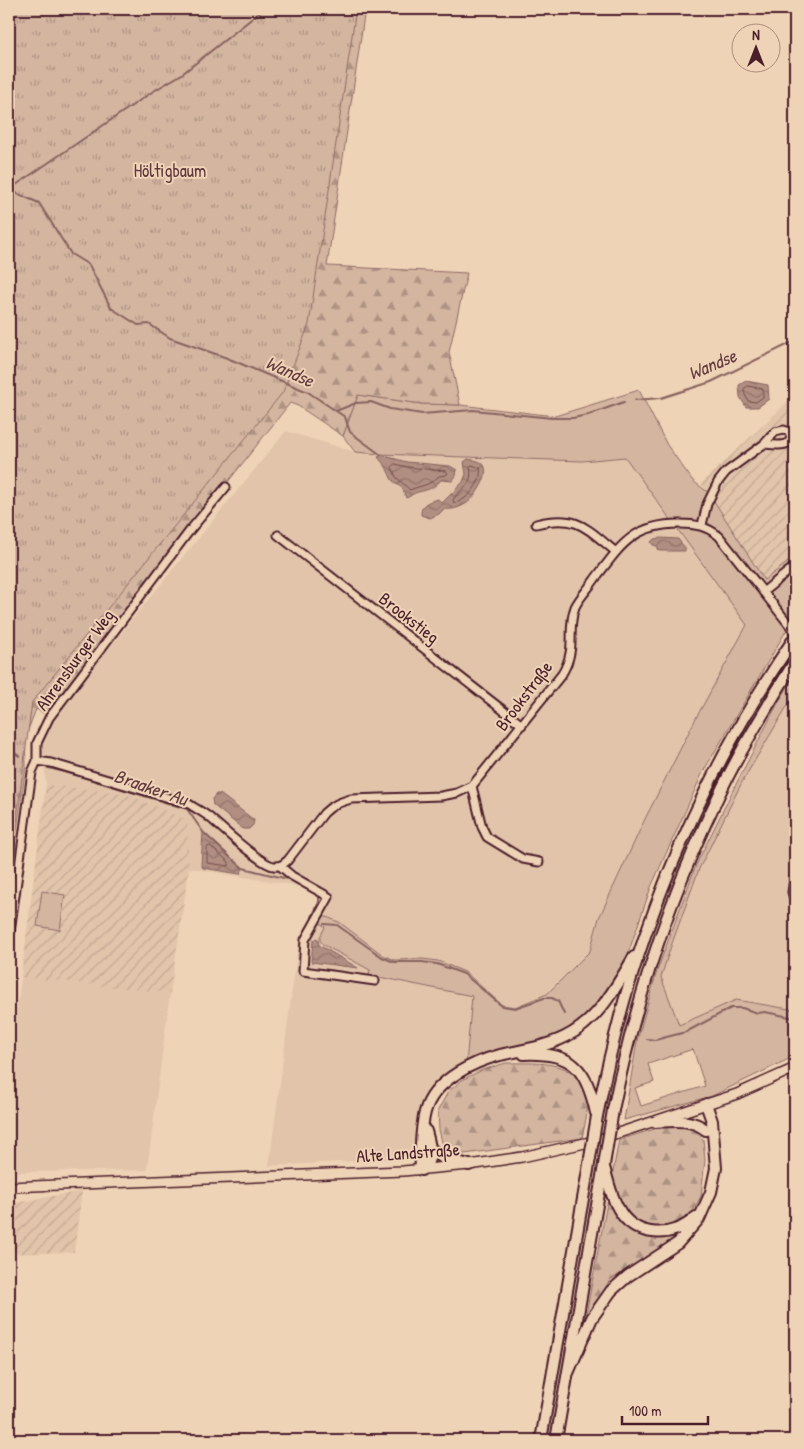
<svg xmlns="http://www.w3.org/2000/svg" width="804" height="1449" font-family="'Patrick Hand',sans-serif">
	<style>
		.built { fill: #e1c4aa }
		.industrial { fill: url(#industrial-furrows) }
		.grass { fill: #d4b5a0; stroke: #8f6a66; fill-rule: evenodd }
		.forest { fill: url(#forest-firs); stroke: #8f6a66 }
		.park { fill: url(#park-tufts); stroke: #8f6a66 }
		.water { fill: url(#water-waves); stroke: #87625f }
		.lines { fill: none; stroke-linecap: round; stroke-linejoin: round }
		.shore { stroke: #734b4d; stroke-width: 1 }
		.stream { stroke: #87625f; stroke-width: 2 }
		.minor-casing { stroke: #4a1f2b; stroke-width: 11 }
		.major-casing { stroke: #4a1f2b; stroke-width: 12 }
		.highway-casing { stroke: #4a1f2b; stroke-width: 14 }
		.minor { stroke: #efd3b6; stroke-width: 7 }
		.major { stroke: #efd3b6; stroke-width: 9 }
		.highway { stroke: #efd3b6; stroke-width: 10 }
		.highway-bridge-casing { stroke: #4a1f2b; stroke-width: 14; stroke-linecap: butt }
		.highway-bridge { stroke: #efd3b6; stroke-width: 10 }
		.labels { text-anchor: middle; stroke-width: 4; stroke-linejoin: round; paint-order: stroke }
		.park-label { font-size: 18px; fill: #5f363d; stroke: #efd3b6 }
		.street-label { font-size: 18px; fill: #4a1f2b; stroke: #efd3b6 }
		.water-label { font-size: 19px; font-style: italic; fill: #643b40; stroke: #efd3b6 }
	</style>
	<defs>
		<pattern id="industrial-furrows" width="10" height="10" patternUnits="userSpaceOnUse" patternTransform="scale(1.25)"><rect width="10" height="10" fill="#e1c4aa"/><path d="M-1 1l2-2M0 10L10 0M9 11l2-2" fill="none" stroke="#c3a892"/></pattern>
		<pattern id="forest-firs" width="22" height="20" patternUnits="userSpaceOnUse" patternTransform="scale(1.25)"><rect width="22" height="20" fill="#d4b5a0"/><path d="M5 1l3.5 6h-7zM16 11l3.5 6h-7z" fill="#ae9383"/></pattern>
		<pattern id="park-tufts" width="24" height="20" patternUnits="userSpaceOnUse" patternTransform="scale(1.25)"><rect width="24" height="20" fill="#d4b5a0"/><path d="M3 7l-1-3M5 7V3M7 7l1-3M15 17l-1-3M17 17v-4M19 17l1-3" fill="none" stroke="#ae9383"/></pattern>
		<pattern id="water-waves" width="16" height="10" patternUnits="userSpaceOnUse" patternTransform="scale(1.25)"><rect width="16" height="10" fill="#b08e81"/><path d="M0 5q4-4 8 0t8 0" fill="none" stroke="#91736a"/></pattern>
	</defs>
	<rect width="100%" height="100%" fill="#efd3b6"/>
	<filter id="ink" filterUnits="userSpaceOnUse"><feTurbulence type="fractalNoise" baseFrequency=".02" numOctaves="2"/><feDisplacementMap in="SourceGraphic" scale="10" xChannelSelector="R" yChannelSelector="G"/><feConvolveMatrix kernelMatrix="1 2 1 2 8 2 1 2 1" color-interpolation-filters="sRGB"/></filter>
	<g filter="url(#ink)">
		<path class="built" d="M286 431 355 452 379 454 582 461 625 457 747 625 696 718 645 819 599 918 590 951 547 995 515 1007 503 1005 474 981 465 1064 435 1085 426 1096 419 1114 415 1149 413 1154 407 1158 269 1166 299 938 322 898 307 889 287 884 189 868 170 993 147 1170 18 1172 9 1169V1072L46 785 44 760 40 744 51 719Z
			M795 693V1010L736 1000 679 1025 661 977 671 946 699 869 742 782Z"/>
		<path class="industrial" d="M795 395V557L764 580 714 500 701 484Z
			M46 785 124 793 187 820 189 868 170 993 21 977Z
			M82 1191 74 1252 9 1254V1204Z"/>
		<path class="grass" d="M639 390 667 445 693 481 709 493 764 580 795 557V618L786 631 703 772 651 887 629 951 611 987 590 1014 575 1026 550 1039 466 1064 472 996 369 975 370 970 324 945 320 941V937L325 927 319 922 322 916H324L339 922 383 955 394 960 422 959 438 961 465 972 502 1005 515 1007 547 994 590 951 599 918 645 819 696 718 747 625 625 457 582 461 379 454 355 452 343 436 358 395 422 404 460 405 555 416Z
			M795 676V693L742 782 699 869 671 946 661 977 679 1025 736 1000 795 1010V1056L712 1096 624 1120 637 1041 657 971 696 865 735 786 779 701ZM693 1049 705 1086 641 1106 635 1088 654 1082 648 1064Z
			M42 891 65 895 60 930 37 926Z"/>
		<path class="forest" d="M9 9H365L327 266 467 273 449 352 460 405 422 404 358 395 343 436 298 406 290 403 45 714 36 709 25 738 26 765 9 886Z
			M506 1063C532 1063 573 1059 585 1088 591 1103 585 1123 582 1138L450 1156 443 1146 439 1130 438 1110 448 1092 462 1080 482 1070Z
			M664 1126 692 1127 703 1139 705 1160 701 1196 680 1237 610 1280 584 1325 619 1140Z"/>
		<path class="park" d="M9 9H356L309 324 283 392 32 702 9 876Z"/>
		<path class="water" d="M746 381 768 385 769 399 758 407H746L740 397 739 385Z
			M381 455 407 462 450 466 457 470 456 476 452 481 441 480C434 488 428 490 418 492 413 493 410 497 406 498L403 489 392 480 386 467 378 457Z
			M468 459C473 460 479 460 483 464 492 473 475 498 467 503 459 508 453 510 444 509L439 514 430 518 421 515C421 503 428 502 438 499L442 503 463 482 466 474 464 462Z
			M661 538 678 539 685 548V551H659L657 546 653 545 651 542 654 539Z
			M216 794H220L254 820 253 825 249 829H243L213 805 212 799Z
			M203 832 243 868 240 874 203 868 201 865Z
			M316 938 318 939 319 945 358 968 311 962 313 941Z"/>
		<g class="lines">
			<path class="shore" d="M748 386 763 389V397L756 402 748 401 745 395 744 389Z
				M395 464 407 467 446 471 448 473 446 475 439 476C427 487 424 484 410 490L396 477 392 467Z
				M472 465 480 468C483 482 467 501 454 503L453 500C461 486 474 487 470 467Z
				M210 846 229 862V866L207 863V848Z"/>
			<path class="stream" d="M10 189 152 92 182 74 264 9
				M9 190 39 203 71 254 89 265 111 308 138 325 149 324 170 338 227 358 308 392 336 411 356 403 371 402 390 409 422 414 473 410 552 418H573L588 415 624 402
				M635 400 661 398 711 382 795 341
				M336 411 345 417 350 432 381 455
				M9 749 19 756
				M45 767 80 776 187 809 203 832 230 857
				M234 860 243 868 292 880
				M312 917 319 902V893
				M324 924 337 925 382 957 394 962H422L437 964 464 974 502 1006 515 1008 544 998H552L558 1001 564 1014
				M647 1039 655 1040 686 1032 731 1008H742L758 1013 765 1012 795 1018"/>
			<g class="minor-casing">
				<path id="minor" d="M536 524C578 514 586 528 616 552
					M702 525 707 504 718 482 726 472 764 444 775 432 784 430 789 432C796 449 774 445 764 444
					M278 535 522 725
					M763 592 795 566
					M37 761 51 763 189 804C196 809 203 812 209 817 221 827 261 865 274 866 279 867 284 864 288 860L324 813C332 805 340 802 351 799L441 796 457 793 472 786 562 674C578 647 566 631 575 607 579 598 589 588 595 579 621 545 633 524 680 524 696 524 706 526 719 536L795 632
					M472 786 482 827 487 837 523 859 539 862
					M280 866 292 876 329 897 305 940 303 971 375 981
					M795 873 792 892 795 902
					M9 939 32 772 37 761V743L49 718 191 529 226 487"/>
			</g>
			<g class="major-casing">
				<path id="major" d="M9 1187 403 1171 469 1165 522 1157 594 1141 737 1094 795 1068"/>
			</g>
			<g class="highway-casing">
				<path id="highway" d="M524 1054C573 1052 586 1068 596 1113
					M613 1110C635 1002 670 896 718 797 740 750 768 706 795 661
					M597 1116C605 1076 614 1037 625 998 663 869 720 747 795 637
					M655 1122C673 1121 691 1118 706 1130
					M430 1148 443 1158 469 1165
					M604 1167C608 1181 611 1196 618 1208 634 1239 674 1239 696 1217
					M421 1170C420 1154 421 1120 427 1106 438 1079 473 1062 500 1055 522 1050 545 1047 565 1037 598 1021 616 987 634 957
					M421 1170C435 1159 430 1146 426 1131
					M568 1373 592 1318 611 1291 628 1276 678 1243 699 1219 711 1192 716 1168 712 1121 706 1104
					M541 1440 588 1170
					M556 1440 604 1165"/>
			</g>
			<use href="#minor" class="minor"/>
			<use href="#major" class="major"/>
			<use href="#highway" class="highway"/>
			<g class="highway-bridge-casing">
				<path id="highway-bridge" d="M604 1165 613 1110
					M588 1170 597 1116"/>
			</g>
			<use href="#highway-bridge" class="highway-bridge"/>
		</g>
	</g>
	<g class="labels">
		<g class="park-label">
			<text x="170" y="177">Höltigbaum</text>
		</g>
		<g class="street-label">
			<text transform="translate(409 618) rotate(38)" y="6">Brookstieg</text>
			<text transform="translate(75 660) rotate(-54)" y="6">Ahrensburger Weg</text>
			<text transform="translate(524 696) rotate(-53)" y="6">Brookstraße</text>
			<text transform="translate(408 1153) rotate(-4)" y="6">Alte Landstraße</text>
		</g>
		<g class="water-label">
			<text transform="translate(712 364) rotate(-23)" y="7">Wandse</text>
			<text transform="translate(290 371) rotate(24)" y="7">Wandse</text>
			<text transform="translate(151 787) rotate(19)" y="7">Braaker Au</text>
		</g>
	</g>
	<rect width="804" height="1449" fill="none" stroke="#efd3b6" stroke-width="30"/>
	<rect x="15" y="15" width="774" height="1419" fill="none" stroke="#4a1f2b" stroke-width="2" filter="url(#ink)"/>
	<g transform="translate(756 48)"><circle r="24" fill="#efd3b6" stroke="#ad8b7e"/>
	<path d="M0-4L9 19L0 12L-9 19Z" fill="#4a1f2b"/>
	<text y="-8" font-size="14" font-weight="bold" text-anchor="middle" fill="#4a1f2b">N</text>
	</g>
	<path d="M622 1416v8h86v-8" fill="none" stroke="#4a1f2b" stroke-width="2.5"/>
	<text x="629" y="1416" font-size="15" fill="#4a1f2b" stroke="#efd3b6" stroke-width="4" paint-order="stroke">100 m</text>
</svg>
